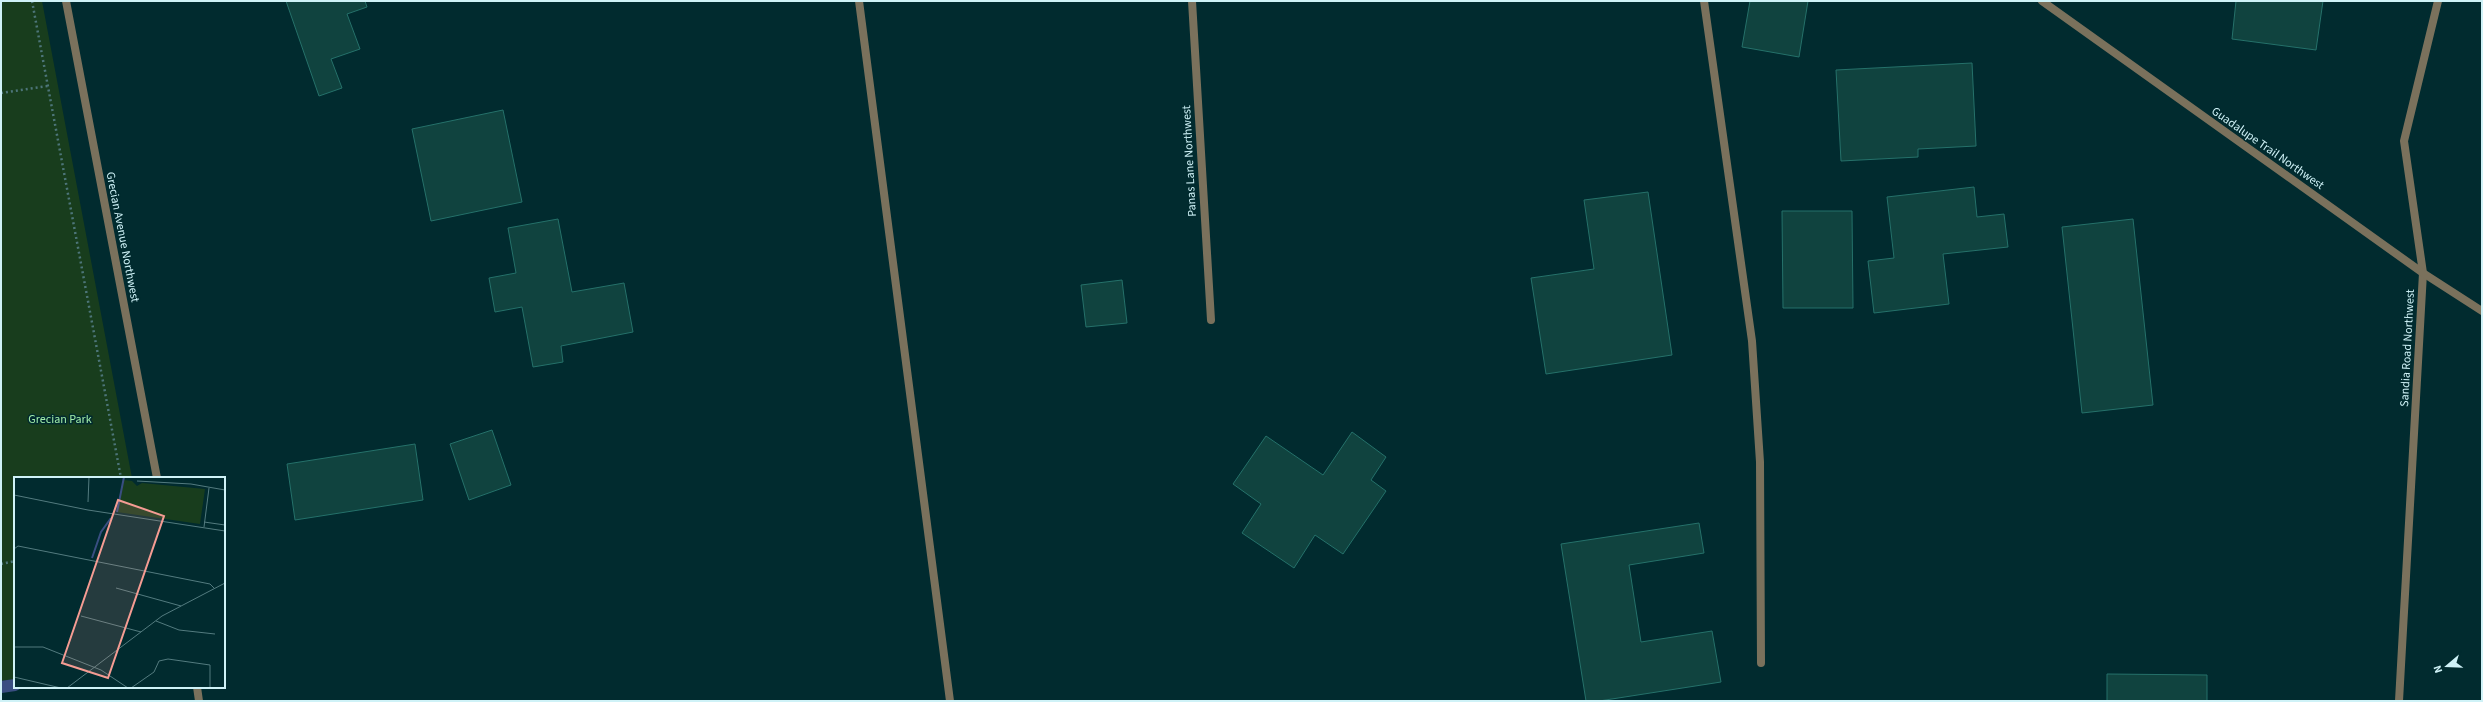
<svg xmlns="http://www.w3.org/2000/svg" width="2483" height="702" font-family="'Source Sans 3',sans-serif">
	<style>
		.green { fill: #183d1d }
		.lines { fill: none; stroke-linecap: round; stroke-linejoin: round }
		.stream { stroke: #394e81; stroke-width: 12 }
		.building { fill: #10433f; stroke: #25716a }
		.path { stroke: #4d7579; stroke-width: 2.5; stroke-dasharray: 2 3; stroke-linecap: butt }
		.service { stroke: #7a715c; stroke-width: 8 }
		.minor { stroke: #7a715c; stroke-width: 8 }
		.tertiary { stroke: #7a715c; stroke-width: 8 }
		.labels { text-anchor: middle; stroke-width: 3; stroke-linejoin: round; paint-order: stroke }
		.street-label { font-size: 12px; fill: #cff2f7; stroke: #012b2f }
		.park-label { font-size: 12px; fill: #a2eca8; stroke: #012b2f }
		.inset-river { fill: none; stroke: #394e81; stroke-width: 2 }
		.inset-road { fill: none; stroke: #537b7f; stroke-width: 1 }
		.view { fill: #f59c93; fill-opacity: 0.15; stroke: #f59c93; stroke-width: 2 }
		.inset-edge { fill: none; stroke: #cff2f7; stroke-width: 2 }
	</style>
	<rect width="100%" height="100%" fill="#012b2f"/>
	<path class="green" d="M1 1H42L132 478H15V680L1 681Z"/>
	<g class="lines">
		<path class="stream" d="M1 687 15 685"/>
	</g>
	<path class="building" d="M286 1H365L367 7 347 14 360 49 331 59 342 88 319 96Z
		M1750 1H1808L1799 57 1742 47Z
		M2236 1H2323L2316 50 2232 39Z
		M1972 63 1976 146 1918 149V157L1841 161 1836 70Z
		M503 110 522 202 431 221 412 129Z
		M1974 187 1977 217 2004 214 2008 247 1943 254 1949 304 1874 313 1868 261 1894 258 1887 197Z
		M1648 192 1672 355 1546 374 1531 278 1594 269 1584 200Z
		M1782 211H1852L1853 308H1783Z
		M558 219 572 292 624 283 633 332 561 346 563 362 533 367 522 307 495 312 489 278 516 273 508 228Z
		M2133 219 2153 405 2082 413 2062 227Z
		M1122 280 1127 323 1086 327 1081 285Z
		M492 430 511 485 469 500 450 444Z
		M1352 432 1386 457 1371 480 1386 491 1343 554 1315 535 1294 568 1242 533 1261 504 1233 484 1266 436 1323 475Z
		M415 444 423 500 295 520 287 464Z
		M1699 523 1704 553 1629 565 1641 642 1712 631 1721 682 1599 701H1586L1561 544Z
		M2107 674 2207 675V701H2107Z"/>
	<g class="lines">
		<path class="path" d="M32 1 121 478
			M1 93 48 86
			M1 564 15 561"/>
		<path class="service" d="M1704 1 1752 341 1760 462 1761 663"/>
		<path class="minor" d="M66 1 157 478
			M859 1 950 701
			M1192 1 1211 320
			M197 687 199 701
			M2399 701 2423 273 2404 141 2438 1"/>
		<path class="tertiary" d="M2042 1 2423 273 2482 311"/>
	</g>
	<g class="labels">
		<g class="street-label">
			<text transform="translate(2268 148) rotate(35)" y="4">Guadalupe Trail Northwest</text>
			<text transform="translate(1189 161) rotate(-93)" y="4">Panas Lane Northwest</text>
			<text transform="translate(123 237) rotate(79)" y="4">Grecian Avenue Northwest</text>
			<text transform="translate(2407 348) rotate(-87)" y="4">Sandia Road Northwest</text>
		</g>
		<g class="park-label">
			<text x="60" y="423">Grecian Park</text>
		</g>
	</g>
	<g transform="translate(14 477)">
		<rect width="211" height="211" fill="#012b2f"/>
		<path d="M110 3 118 4 123 9 128 6 191 12 186 47 103 35Z" fill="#183d1d"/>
		<path class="inset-river" d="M103 35 110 0M78 81 87 55 97 41"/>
		<path class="inset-road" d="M123 4 177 7 211 13M0 18 74 33 211 54M74 25 75 0M190 45 211 48M190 50 195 11M0 72 4 69 196 107 201 112M102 111 167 129M67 139 127 155M142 144 165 153 201 157M0 170H29L87 193 114 211M0 200 47 211M53 211 148 139 211 106M117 211 140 195 145 184 154 182 196 188V211"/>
		<path class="view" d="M104 23 150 39 94 201 48 186Z"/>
		<rect width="211" height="211" class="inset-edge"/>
	</g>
	<rect width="2483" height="702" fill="none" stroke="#cff2f7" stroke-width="4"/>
	<g transform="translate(2447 666) rotate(251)" stroke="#012b2f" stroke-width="3" paint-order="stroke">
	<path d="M0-3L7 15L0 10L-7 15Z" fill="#cff2f7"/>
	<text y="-6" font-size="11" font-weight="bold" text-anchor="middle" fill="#cff2f7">N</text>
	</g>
</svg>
